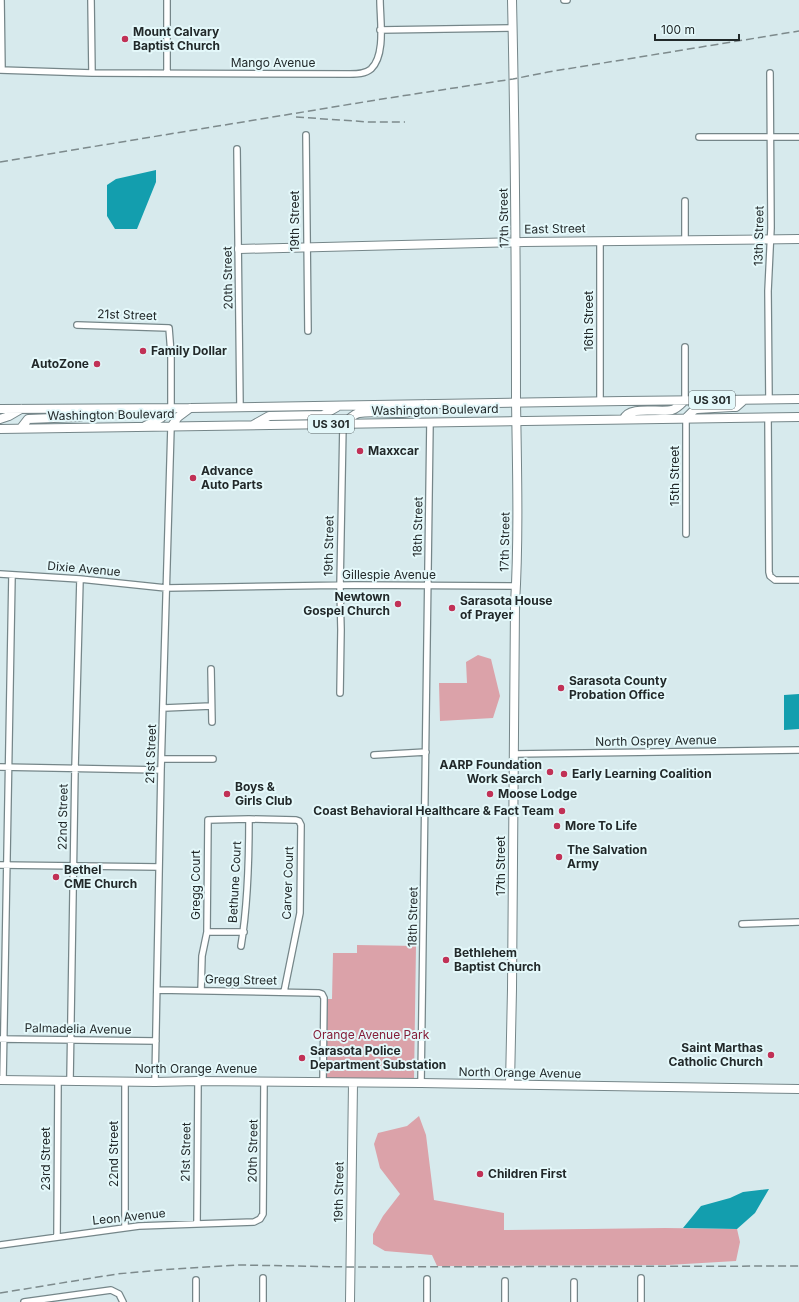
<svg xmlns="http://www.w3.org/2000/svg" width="799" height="1302" font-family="Inter,sans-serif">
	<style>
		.green { fill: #dba2a9 }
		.water { fill: #139eae }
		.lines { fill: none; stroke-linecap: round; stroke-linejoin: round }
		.street-casing { stroke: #758689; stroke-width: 8 }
		.secondary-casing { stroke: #758689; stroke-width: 10 }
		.primary-casing { stroke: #758689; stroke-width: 10 }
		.street { stroke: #fff; stroke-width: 5.5 }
		.secondary { stroke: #fff; stroke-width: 8 }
		.primary { stroke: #fff; stroke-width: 8 }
		.rail { stroke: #7d8a8c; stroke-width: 1.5; stroke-dasharray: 8 4; stroke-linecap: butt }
		.poi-dot { fill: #c13156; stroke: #e4f8fa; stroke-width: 1.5 }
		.labels { text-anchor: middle; stroke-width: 4; stroke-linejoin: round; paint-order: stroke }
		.shield { fill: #e4f8fa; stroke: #5c6768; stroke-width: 1 }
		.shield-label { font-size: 11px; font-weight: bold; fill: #22292a }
		.poi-label { font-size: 12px; font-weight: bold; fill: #22292a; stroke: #e4f8fa; text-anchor: start }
		.street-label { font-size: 12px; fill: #22292a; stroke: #e4f8fa }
		.park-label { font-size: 12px; fill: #841d38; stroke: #e4f8fa }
	</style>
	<rect width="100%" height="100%" fill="#d7eaed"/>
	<path class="green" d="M478 655 491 659 500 696 493 718 440 721 439 683H467L466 662Z
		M357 945 416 946 414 1080 326 1078 327 999H332L333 953H357Z
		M419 1116 426 1135 434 1200 504 1213V1230L665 1228 737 1229 740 1242 736 1261 668 1265 437 1266 432 1255 385 1251 373 1244V1234L383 1216 400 1194 380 1168 374 1144 378 1133 407 1126Z"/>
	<path class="water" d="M156 170V182L137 229H115L107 216V185L116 179Z
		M799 694V729L784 730V695Z
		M769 1189 755 1213 737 1229 683 1228 701 1206 730 1198 743 1192Z"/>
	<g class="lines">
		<g class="street-casing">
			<path id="street" d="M1 0 2 70
				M91 0 92 73
				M564 0H567
				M380 30 513 28
				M0 70 92 73 350 74C357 74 365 74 371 69 386 55 380 19 380 0
				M167 73V0
				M306 135 308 331
				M699 137H799
				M237 149 240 407
				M685 201V240
				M77 325 169 328 171 354V408
				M685 400V347
				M769 400 768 291 771 228 770 73
				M600 401V241
				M686 418V534
				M768 418 769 572 770 576 775 580H799
				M0 574 80 579 166 588 354 585 516 586
				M211 669 212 722
				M340 693 341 630 340 587 343 424
				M164 708 211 706
				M514 754 799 750
				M374 755 426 752
				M162 759H213
				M0 767 161 770
				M0 865 159 867
				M742 924 799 922
				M207 932H244
				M241 946C248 904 249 861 249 819
				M157 990 319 993 322 994 324 998 323 1082
				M201 991 202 956 207 932 208 820 249 819 296 820 299 821 301 825 300 913 284 992
				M0 1039 156 1041
				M3 1080 12 575
				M70 1080 75 768 80 579
				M155 1082 161 770 171 427
				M421 1083 430 422
				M197 1223 198 1081
				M125 1228V1081
				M57 1237 58 1081
				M0 1245 139 1226 254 1222 260 1219 263 1214 264 1082
				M641 1278V1302
				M24 1302 111 1290 119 1294 123 1302
				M196 1302V1280
				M263 1302V1278
				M427 1302V1279
				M505 1302V1281
				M574 1302V1282"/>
		</g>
		<g class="secondary-casing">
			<path id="secondary" d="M239 249 524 242 799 239
				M0 1080 155 1082 198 1081 421 1083 799 1089
				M510 1084 512 989 515 604C519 536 517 468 516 401 516 267 515 134 512 0
				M350 1302 353 1083"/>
		</g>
		<g class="primary-casing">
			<path id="primary" d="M0 409 190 408 624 401 799 399
				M686 418 694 410 697 409 732 407H736L744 400
				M0 419 9 416 21 409
				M624 419C628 405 660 413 672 410 678 408 681 404 685 400
				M343 424C348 421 353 414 359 413 380 409 409 420 426 404
				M253 425 269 416 323 415 337 407
				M145 426 161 418 171 408
				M171 427 178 417 190 408
				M21 428 28 419 80 417 95 410
				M0 429 799 417"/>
		</g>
		<use href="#street" class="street"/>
		<use href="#secondary" class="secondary"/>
		<use href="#primary" class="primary"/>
		<path class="rail" d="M296 117 369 122H405
			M0 162 382 99 513 79 548 72 799 31
			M0 1293 117 1274 160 1270 240 1265 350 1267 799 1266"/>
	</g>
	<g class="poi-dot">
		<circle cx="125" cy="39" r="4"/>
		<circle cx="143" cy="351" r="4"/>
		<circle cx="97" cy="364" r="4"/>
		<circle cx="360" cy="451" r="4"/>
		<circle cx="193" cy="478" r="4"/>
		<circle cx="398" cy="604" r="4"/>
		<circle cx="452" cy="608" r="4"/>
		<circle cx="561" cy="688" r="4"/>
		<circle cx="550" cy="772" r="4"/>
		<circle cx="564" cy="774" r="4"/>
		<circle cx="227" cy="794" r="4"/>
		<circle cx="490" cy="794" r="4"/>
		<circle cx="562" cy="811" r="4"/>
		<circle cx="557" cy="826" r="4"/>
		<circle cx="559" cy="857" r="4"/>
		<circle cx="56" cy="877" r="4"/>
		<circle cx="446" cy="960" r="4"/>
		<circle cx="771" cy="1055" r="4"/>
		<circle cx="302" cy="1058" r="4"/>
		<circle cx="480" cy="1174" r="4"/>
	</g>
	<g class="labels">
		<g class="shield">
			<rect x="689" y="391" width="46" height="18" rx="3"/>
			<rect x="308" y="415" width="46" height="18" rx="3"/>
		</g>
		<g class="shield-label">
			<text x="712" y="404">US 301</text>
			<text x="331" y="428">US 301</text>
		</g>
		<g class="poi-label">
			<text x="133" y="36">Mount Calvary<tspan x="133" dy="14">Baptist Church</tspan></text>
			<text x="151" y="355">Family Dollar</text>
			<text x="89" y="368" text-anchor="end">AutoZone</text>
			<text x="368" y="455">Maxxcar</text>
			<text x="201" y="475">Advance<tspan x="201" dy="14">Auto Parts</tspan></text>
			<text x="390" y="601" text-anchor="end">Newtown<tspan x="390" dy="14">Gospel Church</tspan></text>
			<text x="460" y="605">Sarasota House<tspan x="460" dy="14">of Prayer</tspan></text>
			<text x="569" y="685">Sarasota County<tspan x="569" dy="14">Probation Office</tspan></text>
			<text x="542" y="769" text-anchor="end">AARP Foundation<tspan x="542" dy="14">Work Search</tspan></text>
			<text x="572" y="778">Early Learning Coalition</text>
			<text x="235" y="791">Boys &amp;<tspan x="235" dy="14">Girls Club</tspan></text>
			<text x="498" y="798">Moose Lodge</text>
			<text x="554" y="815" text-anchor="end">Coast Behavioral Healthcare &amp; Fact Team</text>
			<text x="565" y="830">More To Life</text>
			<text x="567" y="854">The Salvation<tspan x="567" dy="14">Army</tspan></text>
			<text x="64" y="874">Bethel<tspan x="64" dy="14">CME Church</tspan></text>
			<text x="454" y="957">Bethlehem<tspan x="454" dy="14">Baptist Church</tspan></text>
			<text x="763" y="1052" text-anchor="end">Saint Marthas<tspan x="763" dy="14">Catholic Church</tspan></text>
			<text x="310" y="1055">Sarasota Police<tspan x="310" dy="14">Department Substation</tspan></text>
			<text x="488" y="1178">Children First</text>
		</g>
		<g class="street-label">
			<text x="273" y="67">Mango Avenue</text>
			<text transform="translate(504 218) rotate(-91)" y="4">17th Street</text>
			<text transform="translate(295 221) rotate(-90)" y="4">19th Street</text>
			<text transform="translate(555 229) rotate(-1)" y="4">East Street</text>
			<text transform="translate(759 236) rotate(-89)" y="4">13th Street</text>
			<text transform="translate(228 278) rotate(-91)" y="4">20th Street</text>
			<text transform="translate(127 315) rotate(2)" y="4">21st Street</text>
			<text transform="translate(589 321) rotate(-90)" y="4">16th Street</text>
			<text transform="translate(435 410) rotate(-1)" y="4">Washington Boulevard</text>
			<text transform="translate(111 415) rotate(-1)" y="4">Washington Boulevard</text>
			<text transform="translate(675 476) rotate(-90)" y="4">15th Street</text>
			<text transform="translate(418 527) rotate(-89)" y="4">18th Street</text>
			<text transform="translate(505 542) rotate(-89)" y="4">17th Street</text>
			<text transform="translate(329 546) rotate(-89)" y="4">19th Street</text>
			<text transform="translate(84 569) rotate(5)" y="4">Dixie Avenue</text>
			<text x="389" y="579">Gillespie Avenue</text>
			<text transform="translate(656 741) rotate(-1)" y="4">North Osprey Avenue</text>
			<text transform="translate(151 754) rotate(-88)" y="4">21st Street</text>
			<text transform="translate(63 817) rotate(-89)" y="4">22nd Street</text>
			<text transform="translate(501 866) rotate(-90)" y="4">17th Street</text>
			<text transform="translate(235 882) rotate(-87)" y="4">Bethune Court</text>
			<text transform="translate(288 883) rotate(-88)" y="4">Carver Court</text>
			<text transform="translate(196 885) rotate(-90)" y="4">Gregg Court</text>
			<text transform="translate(413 917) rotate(-89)" y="4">18th Street</text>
			<text transform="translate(241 980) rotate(1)" y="4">Gregg Street</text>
			<text transform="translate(78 1029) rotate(1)" y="4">Palmadelia Avenue</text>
			<text x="196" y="1073">North Orange Avenue</text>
			<text transform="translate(520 1073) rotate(1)" y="4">North Orange Avenue</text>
			<text transform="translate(253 1151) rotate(-89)" y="4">20th Street</text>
			<text transform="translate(186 1152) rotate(-89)" y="4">21st Street</text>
			<text transform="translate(114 1154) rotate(-90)" y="4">22nd Street</text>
			<text transform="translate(46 1159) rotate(-90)" y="4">23rd Street</text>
			<text transform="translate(339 1192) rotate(-89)" y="4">19th Street</text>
			<text transform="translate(129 1217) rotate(-6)" y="4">Leon Avenue</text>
		</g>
		<g class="park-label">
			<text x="371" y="1039">Orange Avenue Park</text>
		</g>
	</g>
	<path d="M655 34v6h84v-6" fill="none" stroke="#22292a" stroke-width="2"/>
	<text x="661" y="34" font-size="12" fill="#22292a" stroke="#e4f8fa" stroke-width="3" paint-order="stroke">100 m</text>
</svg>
